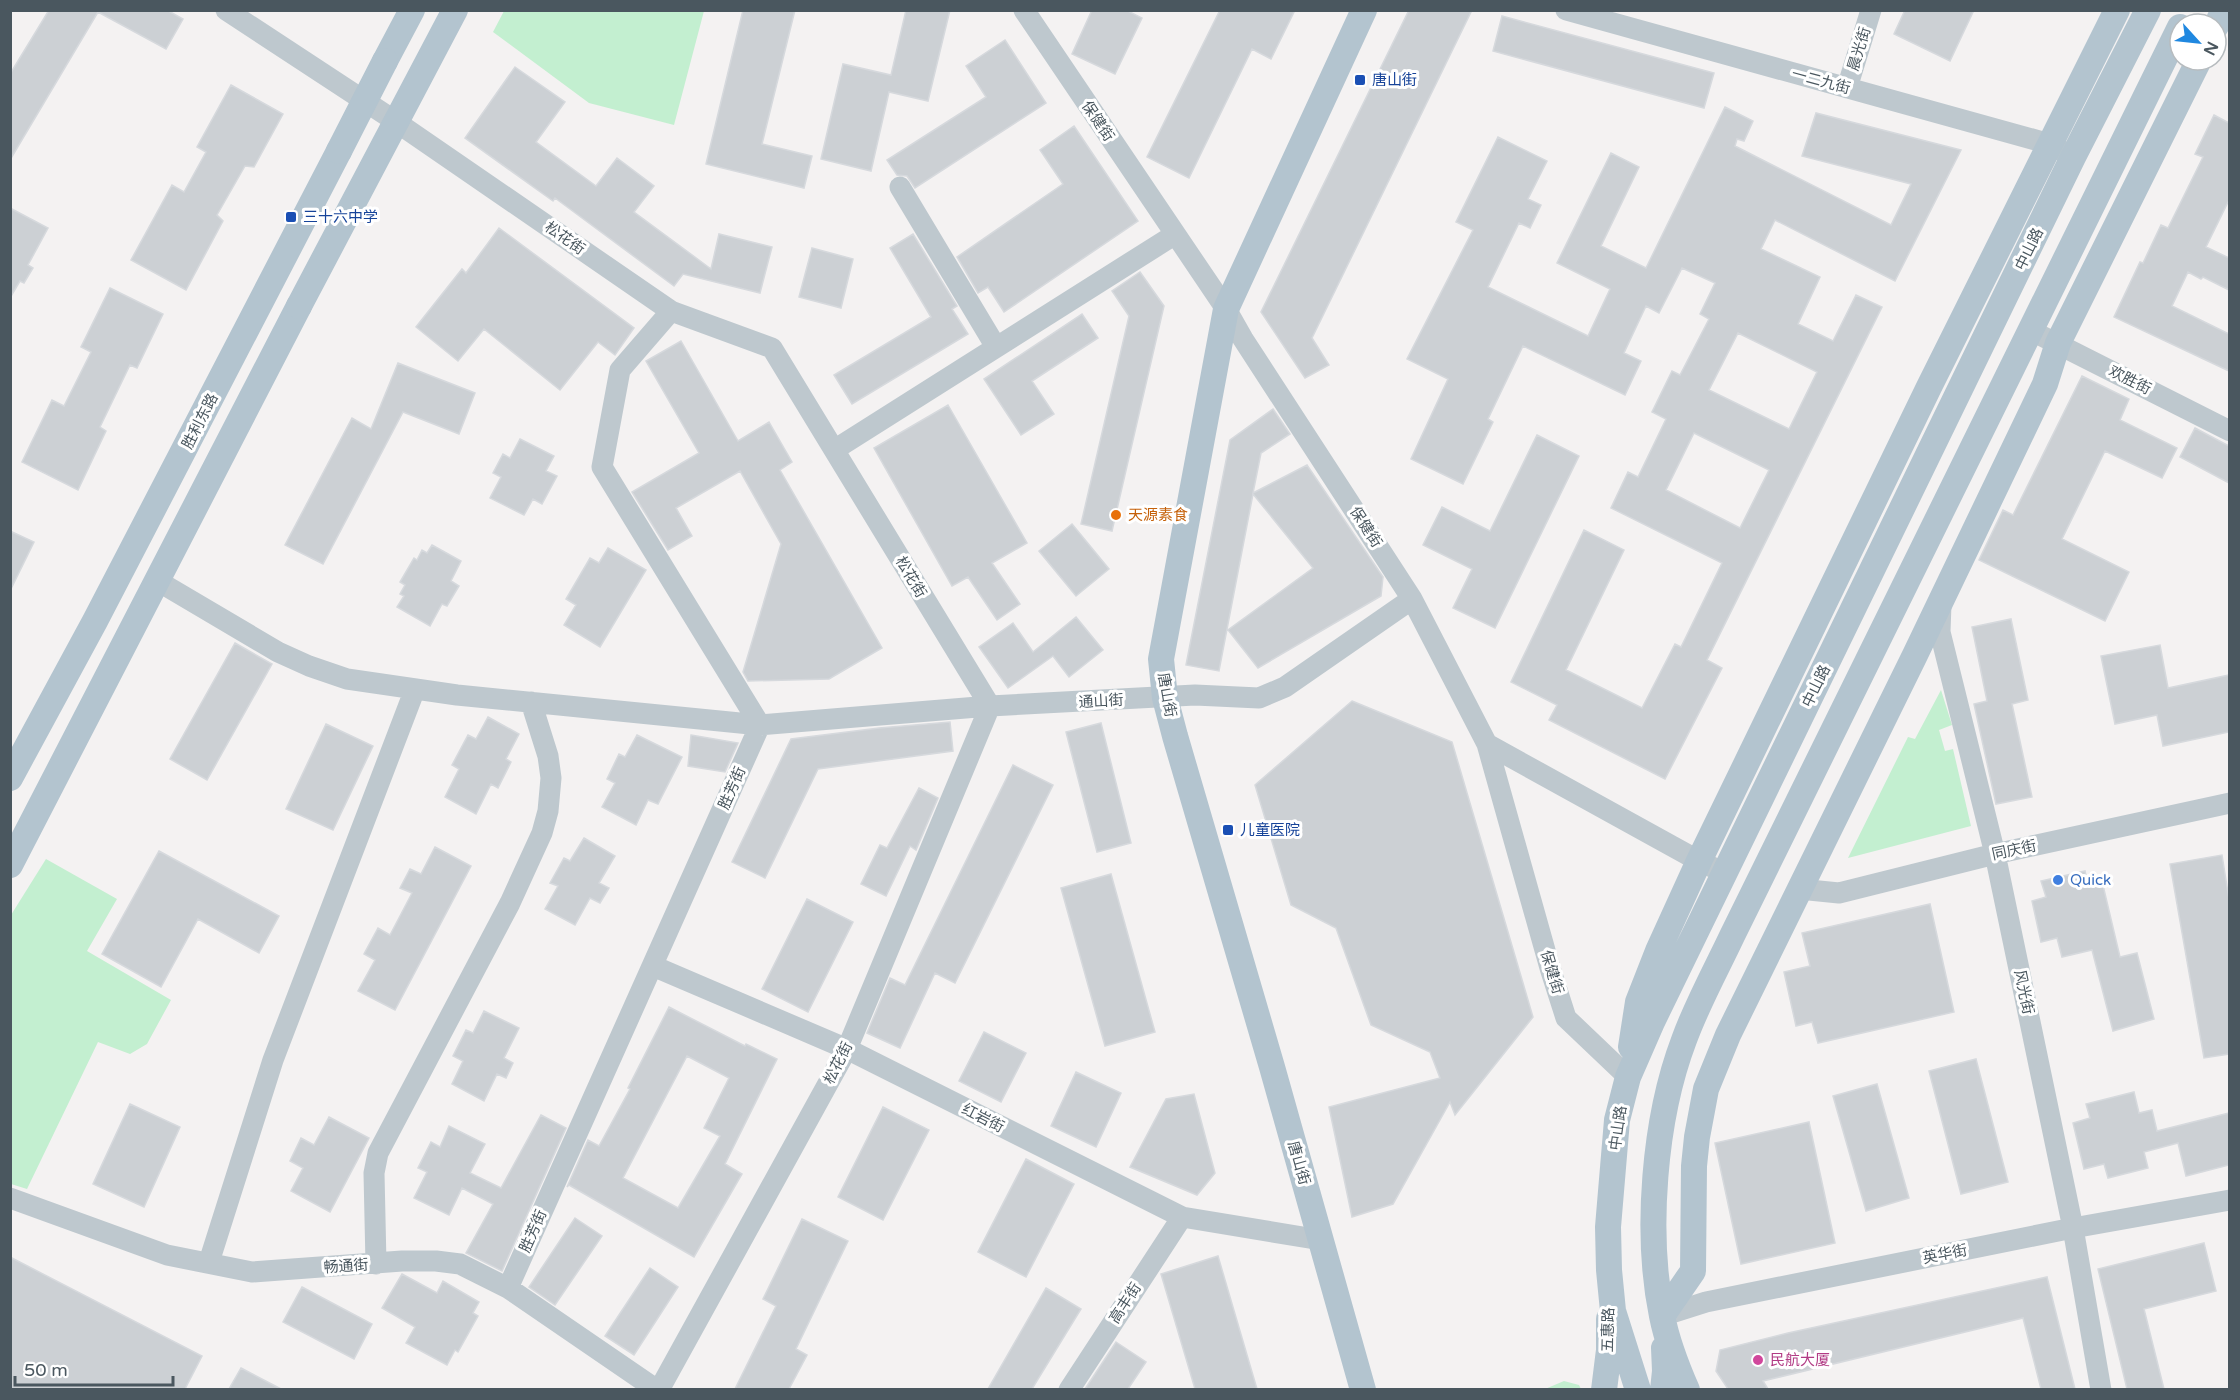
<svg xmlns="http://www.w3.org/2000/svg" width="2240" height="1400" font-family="'Varela Round','Noto Sans SC',sans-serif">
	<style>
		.green { fill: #c3efd0 }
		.building { fill: #ccd0d4; stroke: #d6d9dd; stroke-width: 1.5; fill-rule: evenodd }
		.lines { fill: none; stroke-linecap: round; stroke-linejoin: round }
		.minor { stroke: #bec8ce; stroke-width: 21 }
		.major { stroke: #b3c4cf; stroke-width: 26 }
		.major-bridge { stroke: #b3c4cf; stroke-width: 26 }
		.transit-dot { fill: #1a4fb4; stroke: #fff; stroke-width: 2 }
		.food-dot { fill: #e8710a; stroke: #fff; stroke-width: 2 }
		.shop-dot { fill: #3f7fe0; stroke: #fff; stroke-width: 2 }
		.hotel-dot { fill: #d1479c; stroke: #fff; stroke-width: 2 }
		.labels { text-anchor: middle; stroke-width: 6; stroke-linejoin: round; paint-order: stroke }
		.street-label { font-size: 15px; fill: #4a575f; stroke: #fff }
		.transit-label { font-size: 15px; fill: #164399; stroke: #fff; text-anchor: start }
		.food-label { font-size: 15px; fill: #c56008; stroke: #fff; text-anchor: start }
		.shop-label { font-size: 15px; fill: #366cbe; stroke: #fff; text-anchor: start }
		.hotel-label { font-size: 15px; fill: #b23c85; stroke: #fff; text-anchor: start }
	</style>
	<rect width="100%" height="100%" fill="#f4f2f2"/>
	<path class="green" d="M504 11H704L674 125 589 103 493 32Z
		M1941 690 1952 725 1939 730 1945 751 1953 749 1971 826 1848 858 1908 737 1915 739Z
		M46 859 117 899 87 951 171 1000 147 1044 130 1054 98 1042 27 1189 11 1184V915Z
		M1564 1381 1579 1385 1581 1389H1545Z"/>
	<path class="building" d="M49 10H167L183 19 166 49 98 12 10 160V74Z
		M743 10H795L762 144 812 156 804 188 706 164Z
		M906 10H950L928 101 889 92 871 171 821 159 843 64 891 75Z
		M1092 10H1126L1142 18 1115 74 1072 54Z
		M1220 10H1295L1271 59 1252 49 1189 178 1147 157Z
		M1409 10H1472L1312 338 1329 365 1305 378 1261 312Z
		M1905 10H1974L1950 61 1894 34Z
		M1502 16 1714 73 1704 108 1493 51Z
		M1005 40 1046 103 915 188 907 176 897 175 887 160 986 97 966 66Z
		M515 67 565 102 536 142 596 186 617 158 654 186 634 212 711 269 719 234 772 247 760 293 683 274 674 286 555 198 553 201 465 138Z
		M231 85 283 114 254 167 245 166 217 215 223 221 186 290 131 260 172 185 184 192 206 152 197 147Z
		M1725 107 1753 121 1744 141 1737 139 1735 146 1891 225 1911 184 1802 156 1816 113 1961 150 1895 281 1775 220 1761 249 1820 277 1798 324 1833 341 1856 295 1882 307 1707 660 1722 668 1665 779 1549 720 1557 705 1511 682 1584 530 1624 550 1566 670 1642 708 1675 644 1681 647 1722 563 1611 508 1628 472 1638 477 1666 419 1652 412 1672 371 1680 375 1709 319 1700 314 1715 283 1682 268 1659 313 1646 306 1624 353 1641 361 1625 395 1523 346 1488 419 1493 422 1463 484 1411 459 1448 379 1407 359 1473 230 1456 222 1498 137 1547 161 1528 199 1541 205 1530 228 1519 223 1488 287 1588 336 1610 289 1557 263 1611 153 1639 167 1601 246 1646 268ZM1738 333 1817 372 1789 429 1709 390ZM1694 433 1769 470 1740 528 1666 490Z
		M2214 115 2229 123V200L2206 247 2229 258V290L2203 277 2201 279 2188 272 2172 306 2229 334V371L2114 317 2140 262 2143 263 2161 225 2168 228 2203 157 2195 154Z
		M1074 126 1138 221 1004 312 988 287 978 293 957 257 1063 184 1040 150Z
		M10 208 48 228 28 265 33 268 24 283 20 281 10 298Z
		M499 228 634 328 615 355 598 342 560 390 484 329 458 361 416 327 462 269 466 273Z
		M913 234 957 306 952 309 968 334 852 404 834 375 931 317 890 248Z
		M812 248 853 259 841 308 799 297Z
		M1140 272 1164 306 1112 531 1081 524 1129 316 1112 291Z
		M110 288 163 314 137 368 130 365 100 427 106 431 78 490 22 462 52 400 64 406 91 352 81 347Z
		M1082 314 1098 338 1032 381 1054 414 1021 435 984 379Z
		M681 341 738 441 769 422 792 462 780 470 882 648 829 679 748 681 743 672 781 544 740 471 676 508 692 536 668 550 632 492 699 453 646 361Z
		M398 363 475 393 459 434 403 412 323 564 285 545 352 418 371 429Z
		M2082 376 2129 399 2120 420 2177 448 2162 478 2105 451 2062 539 2129 572 2105 621 1979 560 2003 510 2013 515Z
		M948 405 1027 543 992 563 1020 604 997 620 968 577 952 586 874 448Z
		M1273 409 1290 434 1261 453 1253 493 1307 465 1383 577 1381 596 1258 668 1228 630 1313 568 1253 494 1219 671 1186 665 1230 440Z
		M2195 428 2229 446V483L2180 457Z
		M1537 435 1579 456 1495 628 1453 608 1472 569 1423 545 1442 507 1490 531Z
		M520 439 554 456 546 471 557 476 542 504 533 499 524 515 490 498 501 477 493 473 503 454 510 458Z
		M1072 524 1109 569 1076 596 1039 551Z
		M10 531 34 542 10 591Z
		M432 545 461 561 451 581 459 586 447 606 442 604 430 626 397 607 404 596 400 594 405 585 400 582 414 558 417 560 422 550 427 553Z
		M608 548 646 570 600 647 564 625 576 605 566 599 590 558 599 563Z
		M1076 617 1103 650 1069 677 1053 656 1008 688 979 647 1013 623 1033 652Z
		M2011 619 2028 700 2012 704 2032 797 1996 804 1974 704 1987 701 1972 627Z
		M235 643 272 664 207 780 170 759Z
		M2160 645 2168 688 2229 675V732L2163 746 2157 715 2115 724 2101 656Z
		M1352 701 1452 742 1533 1017 1455 1115 1450 1102 1393 1204 1352 1217 1329 1107 1440 1078 1430 1052 1371 1025 1336 928 1291 905 1255 785Z
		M488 717 519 734 506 759 511 762 498 788 491 784 476 814 445 797 459 769 452 765 468 735 476 739Z
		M950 722 953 751 818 769 765 878 732 862 791 739 879 728Z
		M1101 723 1131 843 1097 852 1066 732Z
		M326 724 373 746 333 830 286 809Z
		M637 735 682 757 658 804 648 800 636 825 602 807 615 783 607 779 619 754 625 757Z
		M691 735 738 743 725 772 688 766Z
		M1013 765 1053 785 955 983 935 973 900 1048 867 1033 890 978 905 985Z
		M919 788 938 798 916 850 910 846 886 896 861 884 880 845 887 848Z
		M584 838 615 856 599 883 609 888 600 903 590 898 575 925 545 909 558 886 550 883 564 858 570 861Z
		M435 847 471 866 395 1010 358 991 375 960 364 954 378 928 390 935 412 893 400 888 410 869 421 874Z
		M159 851 279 916 259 953 198 919 161 987 102 954Z
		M2222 855 2229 899V1054L2204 1058 2170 864Z
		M2085 871 2088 885 2102 881 2120 957 2137 953 2154 1019 2113 1031 2092 950 2062 957 2057 938 2041 942 2032 901 2046 897 2041 881Z
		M1111 874 1155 1032 1105 1046 1061 888Z
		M807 899 853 922 808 1012 762 989Z
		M1930 904 1954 1012 1818 1043 1812 1022 1796 1026 1784 972 1810 966 1802 933Z
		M669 1007 745 1046 746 1044 777 1059 725 1164 742 1174 694 1257 569 1185 567 1187 588 1140 599 1146 630 1089 628 1088ZM687 1056 729 1078 704 1128 720 1136 678 1208 623 1178Z
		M484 1011 519 1028 504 1058 513 1063 506 1078 497 1074 484 1101 452 1084 463 1061 453 1056 466 1030 473 1033Z
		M984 1032 1026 1053 1001 1102 959 1081Z
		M1976 1059 2008 1182 1961 1194 1929 1071Z
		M1076 1072 1121 1093 1096 1147 1051 1126Z
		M1877 1084 1909 1198 1866 1211 1833 1096Z
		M2134 1092 2139 1113 2152 1110 2157 1131 2229 1113V1165L2186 1176 2178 1143 2144 1152 2148 1168 2108 1178 2104 1164 2084 1169 2073 1123 2090 1118 2086 1104Z
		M1194 1094 1215 1173 1197 1195 1130 1167 1166 1099Z
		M130 1104 180 1127 144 1207 93 1184Z
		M883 1107 929 1130 883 1220 838 1197Z
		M541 1115 566 1128 502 1271 466 1253 493 1204 462 1188 449 1215 414 1198 427 1172 418 1168 431 1142 440 1147 449 1126 485 1144 470 1173 501 1188Z
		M329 1117 369 1138 330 1212 291 1191 303 1168 290 1161 301 1138 314 1145Z
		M1809 1122 1835 1243 1741 1264 1715 1143Z
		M1026 1159 1074 1184 1026 1277 978 1252Z
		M575 1218 602 1236 555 1305 529 1287Z
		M802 1219 848 1241 796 1349 807 1355 789 1389H735L776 1306 763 1299Z
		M2204 1243 2216 1291 2144 1309 2164 1389H2127L2098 1269Z
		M1218 1256 1257 1389H1195L1161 1274Z
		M10 1257 202 1356 185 1389H10Z
		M650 1268 678 1287 634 1355 605 1336Z
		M402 1274 437 1293 443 1281 479 1302 473 1313 478 1316 458 1352 455 1350 447 1365 406 1343 415 1327 382 1308Z
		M2047 1277 2075 1389H2041L2023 1318 1763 1381 1768 1389H1728L1716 1371 1720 1350 1788 1333Z
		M302 1287 372 1324 354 1359 283 1322Z
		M1046 1288 1081 1309 1032 1389H988Z
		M1116 1342 1146 1362 1128 1389H1085Z
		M241 1368 281 1389H229Z"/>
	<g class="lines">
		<path class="minor" d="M226 10 389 117 671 311 772 348 990 706 847 1049 659 1390
			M1024 10 1226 309 1243 339 1412 599 1487 744 1550 968 1566 1018 1628 1077
			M1566 10 2050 144 2062 151
			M1847 88 1871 10
			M900 187 996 347
			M2030 330 2230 431
			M834 450 1174 235
			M156 580 278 652 309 666 347 679 457 695 760 725 990 706 1195 695 1259 698 1285 687 1412 599
			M1941 604 1940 632 1995 854 2073 1228 2101 1390
			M1487 744 1699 861 1725 873
			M1799 889 1839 893 1995 854 2230 803
			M653 966 847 1049 1182 1217 1321 1240
			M10 1198 167 1255 252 1272 402 1261H436L460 1264 508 1288 657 1390
			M209 1262 273 1060 415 689
			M376 1264 374 1173 378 1153 510 903 542 833 548 811 551 778 548 756 531 702
			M508 1288 760 725 602 467 620 370 671 311
			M1662 1316 1706 1302 2073 1228 2230 1200
			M1069 1390 1182 1217"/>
		<path class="major" d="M2216 26 2224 10
			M385 61 412 10
			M10 778 95 621 339 151
			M10 865 299 306
			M1631 1047 1638 1002 1658 951 1699 861 1929 387 2117 10
			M1662 1316 1693 1271 1694 1166 1697 1137 1706 1089 1728 1035 1915 655 2045 384 2058 343 2199 60
			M1363 1390 1272 1067 1175 736 1165 698 1161 659 1226 309 1364 10
			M1604 1390 1609 1350V1319
			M1638 1390 1613 1311 1609 1270 1608 1227 1617 1120 1628 1077 1652 1022 2073 157 2148 10
			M1663 1390 1665 1371 1664 1348
			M1687 1390C1676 1365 1667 1341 1662 1316 1645 1233 1654 1119 1684 1040 1697 1004 1716 970 1732 936L2180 27"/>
		<path class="major-bridge" d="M339 151 385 61
			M299 306 455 10"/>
	</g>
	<g class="transit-dot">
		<rect x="1354" y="74" width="12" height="12" rx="3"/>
		<rect x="285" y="211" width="12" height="12" rx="3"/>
		<rect x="1222" y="824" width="12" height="12" rx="3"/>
	</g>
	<circle class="food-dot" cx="1116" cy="515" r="6"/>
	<circle class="shop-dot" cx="2058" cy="880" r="6"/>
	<circle class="hotel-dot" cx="1758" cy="1360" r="6"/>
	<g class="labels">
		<g class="street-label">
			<text transform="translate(1859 49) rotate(-73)" y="5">晨光街</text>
			<text transform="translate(1821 81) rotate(15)" y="5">一二九街</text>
			<text transform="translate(1098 121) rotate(56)" y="5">保健街</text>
			<text transform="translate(565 238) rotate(35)" y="5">松花街</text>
			<text transform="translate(2029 249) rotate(-64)" y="5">中山路</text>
			<text transform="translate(2130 380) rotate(27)" y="5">欢胜街</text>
			<text transform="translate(200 421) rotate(-63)" y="5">胜利东路</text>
			<text transform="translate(1366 527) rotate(57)" y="5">保健街</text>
			<text transform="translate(911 577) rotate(59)" y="5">松花街</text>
			<text transform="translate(1816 686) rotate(-64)" y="5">中山路</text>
			<text transform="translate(1167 695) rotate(80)" y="5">唐山街</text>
			<text transform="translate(1101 701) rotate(-3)" y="5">通山街</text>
			<text transform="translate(732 788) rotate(-66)" y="5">胜芳街</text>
			<text transform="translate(2014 850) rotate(-12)" y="5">同庆街</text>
			<text transform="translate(1552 972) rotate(73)" y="5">保健街</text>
			<text transform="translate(2024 992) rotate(78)" y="5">风光街</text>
			<text transform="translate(838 1063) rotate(-63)" y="5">松花街</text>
			<text transform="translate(983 1118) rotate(27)" y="5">红岩街</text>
			<text transform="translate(1618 1128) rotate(-82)" y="5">中山路</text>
			<text transform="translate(1299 1163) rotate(74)" y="5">唐山街</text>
			<text transform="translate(533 1231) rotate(-66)" y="5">胜芳街</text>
			<text transform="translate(1945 1254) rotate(-11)" y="5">英华街</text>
			<text transform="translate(346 1266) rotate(-4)" y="5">畅通街</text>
			<text transform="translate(1125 1303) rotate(-57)" y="5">高丰街</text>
			<text transform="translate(1608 1330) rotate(-89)" y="5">五惠路</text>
		</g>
		<g class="transit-label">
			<text x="1372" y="85">唐山街</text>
			<text x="303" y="222">三十六中学</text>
			<text x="1240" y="835">儿童医院</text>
		</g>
		<g class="food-label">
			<text x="1128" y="520">天源素食</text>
		</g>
		<g class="shop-label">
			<text x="2070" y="885">Quick</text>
		</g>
		<g class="hotel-label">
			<text x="1770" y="1365">民航大厦</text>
		</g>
	</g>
	<rect width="2240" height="1400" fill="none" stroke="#4a575f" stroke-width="24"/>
	<g transform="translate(2198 42) rotate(117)"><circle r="28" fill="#ffffff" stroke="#b7bcbf" stroke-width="1.5"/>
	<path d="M0-4.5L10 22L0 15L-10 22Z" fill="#2088e0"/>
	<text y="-9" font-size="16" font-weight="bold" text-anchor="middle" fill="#4a575f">N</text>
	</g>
	<path d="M15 1376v9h158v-9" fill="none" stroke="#4a575f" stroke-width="3"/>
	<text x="24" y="1376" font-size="18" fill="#4a575f" stroke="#ffffff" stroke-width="4.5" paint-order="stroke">50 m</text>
</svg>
